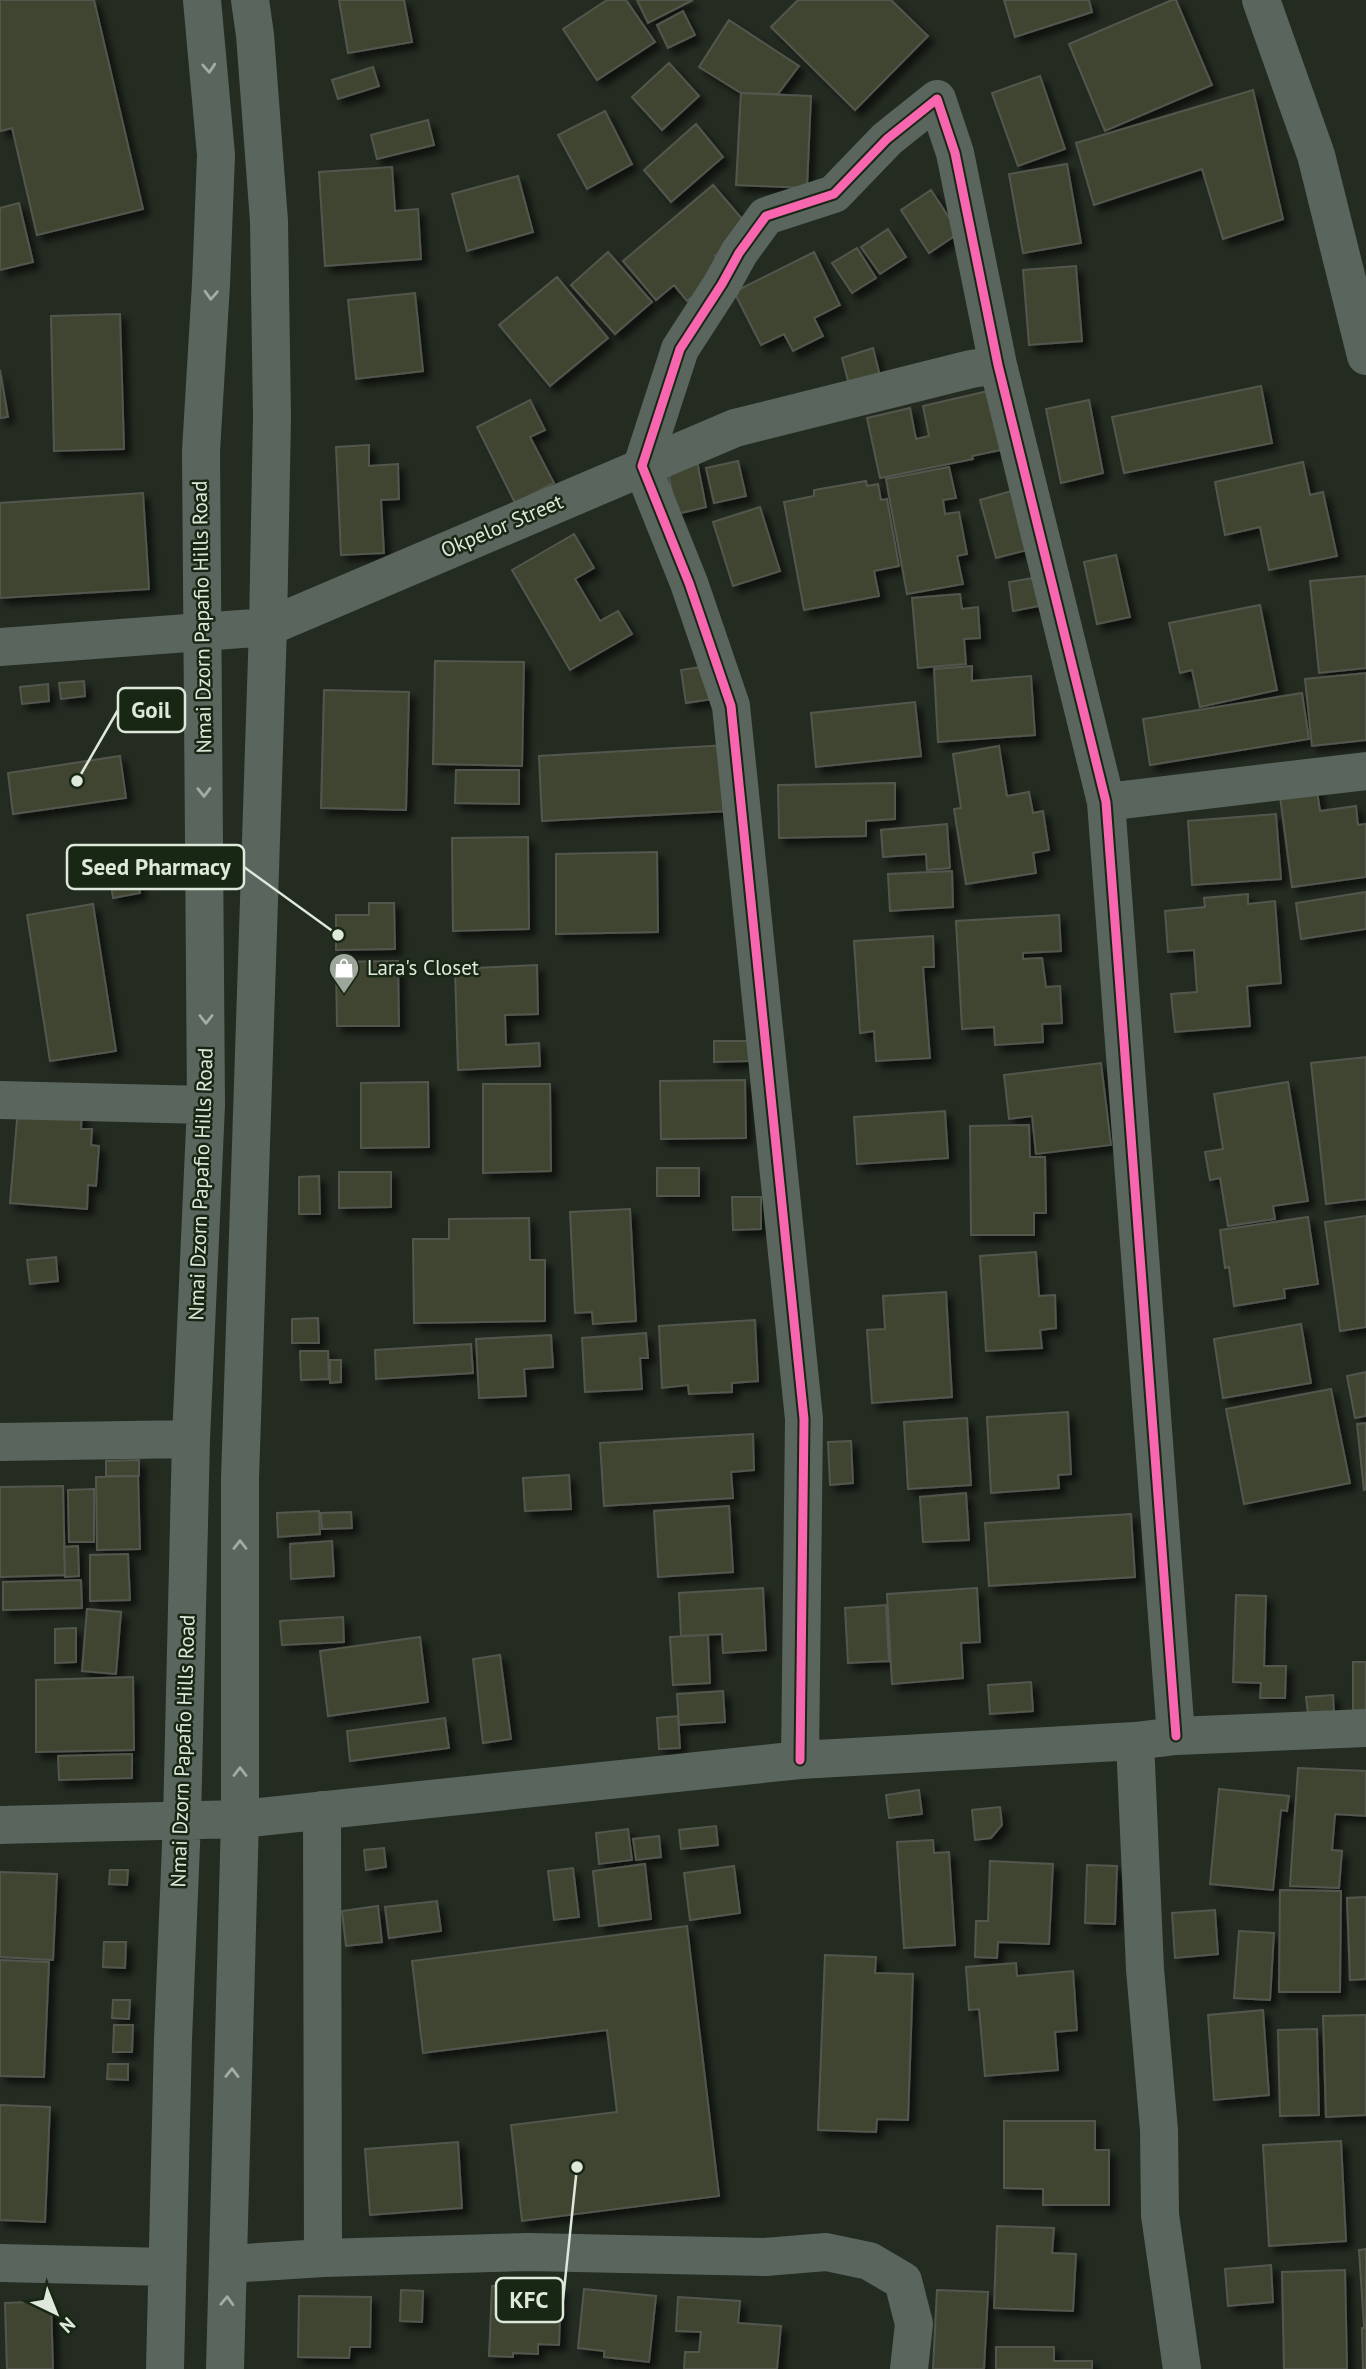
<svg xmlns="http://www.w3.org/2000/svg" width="1366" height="2369" font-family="'PT Sans',sans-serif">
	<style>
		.building { fill: #3f4531; stroke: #53574e; stroke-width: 2; filter: url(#shadow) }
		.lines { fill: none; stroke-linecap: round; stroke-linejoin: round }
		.minor { stroke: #5a655e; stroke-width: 38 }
		.cycleway-casing { stroke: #182714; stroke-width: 13 }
		.cycleway { stroke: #f766af; stroke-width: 9 }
		.oneway { stroke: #a3ada3 }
		.labels { text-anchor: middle; stroke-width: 5; stroke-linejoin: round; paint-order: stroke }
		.street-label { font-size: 21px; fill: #dee8db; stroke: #182714 }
		.poi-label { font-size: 21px; fill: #dee8db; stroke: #182714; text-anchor: start }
		.leader { fill: none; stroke: #dee8db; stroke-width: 2.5 }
		.callout-dot { fill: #dee8db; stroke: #182714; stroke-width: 2.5 }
		.callout { fill: #182714; stroke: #dee8db; stroke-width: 2.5 }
		.callout-label { font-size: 23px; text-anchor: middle; font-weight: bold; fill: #dee8db }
	</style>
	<defs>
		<filter id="shadow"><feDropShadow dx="6" dy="6" stdDeviation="3.5" flood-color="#0009"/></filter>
	</defs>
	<rect width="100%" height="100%" fill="#242c22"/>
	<path class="building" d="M0 0H94L143 209 37 235 12 128 1 131 0 129Z
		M339 0H404L412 42 348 53Z
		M607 0H626L655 42 597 80 563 29Z
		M637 0H693L648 23Z
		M798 0H891L928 36 855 110 771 27Z
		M1004 0H1089L1092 12 1015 37Z
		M1172 0H1176L1212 85 1105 131 1069 44Z
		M683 11 695 35 668 48 657 25Z
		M729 20 799 66 778 94 741 93 699 67Z
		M669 63 699 96 662 130 632 97Z
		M373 67 379 86 338 99 332 80Z
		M1040 76 1065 149 1018 166 992 93Z
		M1253 90 1283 219 1223 239 1202 169 1094 205 1076 143Z
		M741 93 811 96 807 188 736 185Z
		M605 111 632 164 587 189 558 135Z
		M428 120 434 145 377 159 371 135Z
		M696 124 723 157 671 202 644 170Z
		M1067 164 1081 243 1023 253 1009 174Z
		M392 167 395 211 418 209 421 259 325 266 319 172Z
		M518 176 533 232 467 251 452 194Z
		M713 185 749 227 715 256 725 269 687 301 674 285 656 300 623 261Z
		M931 190 959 233 929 253 901 210Z
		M19 203 33 262 0 270V208Z
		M888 229 906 257 880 274 861 247Z
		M857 248 876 278 852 293 832 263Z
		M608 252 652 302 615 334 571 285Z
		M814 252 840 305 814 318 823 336 793 351 784 334 761 345 734 292Z
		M1076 266 1082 341 1029 345 1023 270Z
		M557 277 608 338 550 386 499 325Z
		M415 293 423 371 356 379 348 300Z
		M120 314 124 449 54 451 51 316Z
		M873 348 882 384 851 392 842 358Z
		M0 370 8 417 0 418Z
		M1261 386 1272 443 1124 473 1112 417Z
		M988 391 1001 450 972 456 973 459 880 478 867 418 910 408 916 439 929 436 923 406Z
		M530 400 545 430 530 437 554 483 515 503 477 427Z
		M1089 400 1103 473 1061 483 1046 409Z
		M369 445V466L398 464 399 499 381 500 384 553 341 555 336 447Z
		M697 461 706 507 677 514 667 468Z
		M738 461 746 496 714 503 706 468Z
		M1303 462 1310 495 1323 492 1337 556 1269 570 1260 527 1225 535 1215 482Z
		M949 467 956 498 943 500 945 514 959 512 967 554 957 556 963 584 907 594 886 479Z
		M866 481 867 486 878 484 881 500 887 499 899 566 874 571 879 596 804 610 784 502 814 496V490Z
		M1015 490 1031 549 996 558 980 500Z
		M143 493 149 589 0 598V503Z
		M760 507 780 571 733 586 713 522Z
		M574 534 594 568 575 579 600 621 618 611 632 634 570 670 512 570Z
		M1116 555 1130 617 1097 624 1084 562Z
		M1366 576V668L1319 673 1310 581Z
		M1039 577 1044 605 1013 611 1009 582Z
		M960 594 962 609 978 607 980 638 964 639 966 664 918 668 912 598Z
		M1260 605 1277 690 1200 707 1192 670 1180 673 1169 623Z
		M435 661 524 662 522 766 433 764Z
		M708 666 713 699 686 703 681 670Z
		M972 666V681L1031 676 1035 735 938 742 934 669Z
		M1366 673V740L1312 746 1305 679Z
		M84 681 85 696 61 699 59 683Z
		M48 684 49 701 22 704 20 687Z
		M324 690 409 692 406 810 321 808Z
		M1302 693 1309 739 1150 765 1143 719Z
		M915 702 921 756 816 767 811 713Z
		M727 745 730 811 542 821 539 756Z
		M999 746 1007 796 1029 792 1033 813 1043 811 1049 850 1033 853 1036 873 966 884 954 809 961 808 953 754Z
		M120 756 126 798 13 814 8 773Z
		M456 770H519V804L455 803Z
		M895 783V819L866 821V836L779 838 778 785Z
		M1316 784 1320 811 1356 806 1358 825 1366 824V877L1292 887 1279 789Z
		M1276 814 1281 879 1192 885 1188 821Z
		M947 824 950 868 927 870 926 854 883 857 881 830Z
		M528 837 529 929 453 931 452 838Z
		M657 852 658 932 556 934V854Z
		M952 871 953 907 890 911 888 874Z
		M137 872 140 893 113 898 110 877Z
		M1366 892V929L1301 939 1296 903Z
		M1248 894V904L1275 901 1281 983 1247 986 1250 1026 1175 1032 1171 994 1197 992 1194 950 1168 952 1165 911 1205 907 1204 898Z
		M369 903H394L395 949 336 950V915H369Z
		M93 904 116 1051 50 1061 27 915Z
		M1059 915 1061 951 1023 953V959L1042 958 1046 987 1060 986 1062 1023 1042 1024 1043 1042 995 1045 994 1027 962 1029 956 921Z
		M933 936 934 967H923L930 1058 876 1061 874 1031 860 1033 854 941Z
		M398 961 399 1026H337L336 962Z
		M537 965 538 1014 505 1015 506 1045 539 1043 540 1066 458 1070 455 969Z
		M714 1041H749V1061L714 1062Z
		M1366 1057V1199L1326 1204 1311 1063Z
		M1101 1063 1111 1145 1036 1154 1032 1116 1009 1119 1004 1075Z
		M745 1080 746 1138 661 1139 660 1081Z
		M428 1082 429 1147 361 1148V1083Z
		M1288 1082 1308 1201 1273 1206 1275 1219 1228 1226 1220 1178 1210 1180 1205 1152 1223 1149 1214 1094Z
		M483 1084H550L551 1171 483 1173Z
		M18 1108 82 1112 81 1129H92L91 1145 99 1146 96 1186 88 1185 87 1209 10 1203Z
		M945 1111 948 1158 857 1164 854 1117Z
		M1029 1125 1030 1157H1045L1046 1213H1034V1235H971L970 1126Z
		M657 1168H699V1196H657Z
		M339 1172H391V1207L339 1208Z
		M319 1176 320 1214H299V1177Z
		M732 1197H761V1229L733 1230Z
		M630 1209 636 1321 593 1324 592 1312 575 1313 570 1212Z
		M1366 1216V1327L1340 1331 1325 1222Z
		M1308 1217 1318 1284 1284 1289 1285 1298 1234 1306 1229 1267 1225 1268 1220 1230Z
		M529 1218 530 1260H545V1321L414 1323 413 1239H449V1219Z
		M1036 1252 1039 1296 1055 1295 1056 1328 1040 1330 1042 1348 986 1351 980 1256Z
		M56 1257 58 1281 30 1284 27 1260Z
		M946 1292 952 1397 872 1403 867 1330 885 1329 883 1296Z
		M318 1318 319 1343H292V1319Z
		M755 1320 758 1381 732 1383V1392L689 1394 688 1385 662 1388 659 1326Z
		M1301 1324 1311 1383 1223 1398 1214 1339Z
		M646 1333 648 1358H640L642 1389 585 1392 582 1338Z
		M551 1335 553 1367 524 1369 526 1396 479 1398 476 1339Z
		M471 1344 473 1373 376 1379 375 1350Z
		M300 1351H328L329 1379 301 1380Z
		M330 1360H341V1382L330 1383Z
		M1366 1372V1416L1355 1418 1347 1376Z
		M1331 1389 1350 1483 1244 1504 1226 1409Z
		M1068 1412 1071 1474 1058 1475 1059 1488 991 1493 987 1417Z
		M967 1418 971 1485 908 1489 904 1422Z
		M1366 1423V1489L1364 1490 1357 1424Z
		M753 1434 754 1470 731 1472 733 1498 604 1506 600 1443Z
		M851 1441 853 1483 830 1485 828 1442Z
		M139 1460V1476H106V1461Z
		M569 1475 571 1509 525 1511 523 1478Z
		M138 1476 140 1549 97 1550 96 1477Z
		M63 1486 65 1575 0 1577V1487Z
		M94 1489V1542H69L68 1490Z
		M966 1493 969 1540 923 1542 920 1497Z
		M729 1506 733 1572 658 1577 654 1511Z
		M319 1511 320 1534 278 1537 277 1513Z
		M351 1512 352 1528 322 1529 321 1513Z
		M1131 1514 1135 1577 989 1586 985 1523Z
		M332 1541 334 1576 291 1579 290 1544Z
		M78 1546 79 1576 65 1577 64 1547Z
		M128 1554 130 1600 90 1601V1555Z
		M81 1580 82 1608 3 1610V1582Z
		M763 1588 766 1650 723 1653 722 1634 681 1636 679 1593Z
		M977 1588 980 1642 961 1643 963 1678 892 1684 887 1594Z
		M1236 1595 1266 1596 1264 1666H1286L1285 1698H1260L1261 1683 1233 1682Z
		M886 1605 889 1661 848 1663 845 1608Z
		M87 1609 121 1612 116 1674 82 1671Z
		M343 1617 344 1642 282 1645 280 1621Z
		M76 1628V1662L55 1663V1629Z
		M708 1635 710 1683 673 1685 670 1637Z
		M420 1637 428 1702 328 1716 320 1651Z
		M500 1655 511 1739 483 1743 473 1659Z
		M1353 1662H1366V1715L1353 1716Z
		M133 1677 134 1750 36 1752V1680Z
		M1031 1682 1033 1711 990 1714 988 1685Z
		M723 1691 725 1722 679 1725 677 1694Z
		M1333 1695 1334 1712 1308 1714 1306 1697Z
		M678 1716 680 1748 659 1749 657 1718Z
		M445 1718 449 1748 350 1761 347 1731Z
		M132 1754V1778L59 1780 58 1756Z
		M1298 1768 1366 1771V1816L1335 1814 1332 1850 1342 1851 1339 1888 1290 1886Z
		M1219 1789 1289 1796 1287 1811 1281 1810 1273 1890 1210 1884Z
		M919 1790 922 1814 889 1818 886 1795Z
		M1000 1807 1002 1825 991 1838 975 1840 972 1810Z
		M716 1826 718 1845 681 1849 679 1830Z
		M628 1829 632 1860 599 1864 596 1833Z
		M659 1836 661 1857 636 1860 633 1839Z
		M933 1840 934 1853 949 1852 955 1945 904 1948 897 1842Z
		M384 1848 386 1867 366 1870 364 1850Z
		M990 1861 1053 1864 1049 1944 998 1942 997 1958 975 1957 976 1921H988Z
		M645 1864 651 1919 599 1926 593 1871Z
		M1087 1865 1117 1866 1115 1924 1085 1923Z
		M734 1866 740 1913 690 1920 684 1873Z
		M573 1868 579 1917 554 1920 548 1871Z
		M110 1870H128L127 1885 109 1884Z
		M0 1872 57 1874 53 1960 0 1957Z
		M1280 1890 1341 1891 1340 1992H1279Z
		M1366 1897V1979L1350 1980 1347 1898Z
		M437 1901 441 1931 389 1938 385 1907Z
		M378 1906 382 1942 346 1946 342 1911Z
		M1215 1910 1218 1954 1175 1958 1172 1913Z
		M687 1926 719 2196 522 2221 511 2125 617 2112 607 2030 423 2053 412 1961Z
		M1239 1931 1274 1933 1270 2000 1234 1998Z
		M104 1942H126L125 1968 103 1967Z
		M825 1955 876 1957 875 1973 913 1974 908 2120 877 2119 876 2132 818 2130Z
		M0 1960 49 1962 44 2077 0 2076Z
		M1016 1963 1017 1976 1073 1971 1077 2030 1055 2032 1058 2070 985 2076 979 2009 969 2010 966 1967Z
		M113 2000H130L129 2019 112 2018Z
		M1263 2010 1269 2095 1214 2100 1208 2015Z
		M1366 2015V2115L1326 2117 1323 2016Z
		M114 2025H133L132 2052H113Z
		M1317 2029 1319 2115 1280 2116 1278 2030Z
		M108 2064H128V2080L107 2079Z
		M0 2105 50 2107 45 2222 0 2220Z
		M1004 2121H1095V2150H1109V2205H1043V2189L1004 2188Z
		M1341 2141 1346 2241 1269 2246 1263 2145Z
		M458 2142 462 2208 370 2215 365 2149Z
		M997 2226 1054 2228 1052 2253 1076 2254 1073 2311 994 2308Z
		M1366 2249V2326H1364L1359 2250Z
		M1271 2265 1273 2302 1228 2306 1225 2269Z
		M1345 2270 1347 2369H1284L1282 2272Z
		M492 2286 561 2288 559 2345 538 2344V2354L513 2353V2357L489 2356Z
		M584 2289 656 2296 649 2362 604 2357V2351L578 2348Z
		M401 2290 423 2291 422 2322 400 2321Z
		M937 2290 988 2292 984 2369H933Z
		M299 2296 371 2297 370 2347H350L349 2358 298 2357Z
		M678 2297 740 2301 738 2323 781 2326 777 2369H684L685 2352H699L701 2332 676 2331Z
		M51 2301 53 2369H7L5 2303Z
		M1362 2328H1366V2369H1363Z
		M996 2347H1054V2361H1092V2369H996Z"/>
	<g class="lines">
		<path class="minor" d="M1261 0 1316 155 1366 356
			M0 647 268 627 735 428 971 369 998 365
			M1106 802 1366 771
			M0 1100 206 1105
			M0 1442 191 1439
			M1135 1741 1145 1969 1159 2130 1160 2215 1182 2369
			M800 1760 804 1419 731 706 689 583 642 466 680 349 722 284 739 253 766 216 834 194 887 139 937 99 955 153 998 365 1106 802 1176 1736
			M322 1810 323 2258
			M0 1825 240 1819 800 1760 1135 1741 1176 1736 1366 1728
			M0 2263 167 2267
			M229 2264 323 2258 529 2252 765 2257 826 2252 869 2261 903 2281 914 2324 909 2369
			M165 2369 173 2039 182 1820 191 1439 206 1105 201 451 211 284 216 155 202 0
			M225 2369 240 1819V1479L268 627 272 417 269 221 255 35 250 0"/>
		<g class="cycleway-casing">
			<path id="cycleway" d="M800 1760 804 1419 731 706 689 583 642 466 680 349 722 284 739 253 766 216 834 194 887 139 937 99 955 153 998 365 1106 802 1176 1736"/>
		</g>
		<use href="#cycleway" class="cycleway"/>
	</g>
	<defs><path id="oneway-chevron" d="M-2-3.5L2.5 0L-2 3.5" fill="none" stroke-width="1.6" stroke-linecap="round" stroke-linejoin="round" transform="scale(1.75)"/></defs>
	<g class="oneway">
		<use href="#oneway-chevron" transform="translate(209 68) rotate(86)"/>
		<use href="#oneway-chevron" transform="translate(211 295) rotate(93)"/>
		<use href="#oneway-chevron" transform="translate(204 792) rotate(89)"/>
		<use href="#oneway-chevron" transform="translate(206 1019) rotate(90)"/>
		<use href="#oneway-chevron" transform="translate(240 1545) rotate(-90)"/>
		<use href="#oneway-chevron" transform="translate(240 1772) rotate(-90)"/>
		<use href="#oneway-chevron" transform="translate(232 2073) rotate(-89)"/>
		<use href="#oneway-chevron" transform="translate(227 2301) rotate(-88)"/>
	</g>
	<defs>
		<g id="shop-pin" transform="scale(1.575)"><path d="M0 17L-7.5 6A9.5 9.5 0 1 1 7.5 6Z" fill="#9da69a" stroke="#182714"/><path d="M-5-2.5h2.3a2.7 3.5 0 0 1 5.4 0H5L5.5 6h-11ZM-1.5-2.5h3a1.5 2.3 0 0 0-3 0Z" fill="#fff"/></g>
	</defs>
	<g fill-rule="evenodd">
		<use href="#shop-pin" x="344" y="968"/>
	</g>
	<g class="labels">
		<g class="street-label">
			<text transform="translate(502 526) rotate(-23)" y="7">Okpelor Street</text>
			<text transform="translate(202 617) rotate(-91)" y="7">Nmai Dzorn Papafio Hills Road</text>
			<text transform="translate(201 1184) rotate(-88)" y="7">Nmai Dzorn Papafio Hills Road</text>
			<text transform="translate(183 1751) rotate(-88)" y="7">Nmai Dzorn Papafio Hills Road</text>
		</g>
		<g class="poi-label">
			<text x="367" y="975">Lara's Closet</text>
		</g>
	</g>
	<path class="leader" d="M77 781L118 710M338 935L244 867M577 2167L563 2300"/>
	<g class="callout-dot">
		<circle cx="77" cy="781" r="7"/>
		<circle cx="338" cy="935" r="7"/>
		<circle cx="577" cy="2167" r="7"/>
	</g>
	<g class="callout">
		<rect x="118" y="688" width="67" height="44" rx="7"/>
		<rect x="67" y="845" width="177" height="44" rx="7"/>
		<rect x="496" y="2278" width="67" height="44" rx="7"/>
	</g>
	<g class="callout-label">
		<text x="151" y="718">Goil</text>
		<text x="156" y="875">Seed Pharmacy</text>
		<text x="529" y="2308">KFC</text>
	</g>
	<g transform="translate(56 2313) rotate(137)" stroke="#182714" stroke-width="5" paint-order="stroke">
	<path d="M0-5L12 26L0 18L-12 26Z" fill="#dee8db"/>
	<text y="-10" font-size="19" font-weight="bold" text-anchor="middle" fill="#dee8db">N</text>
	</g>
</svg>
